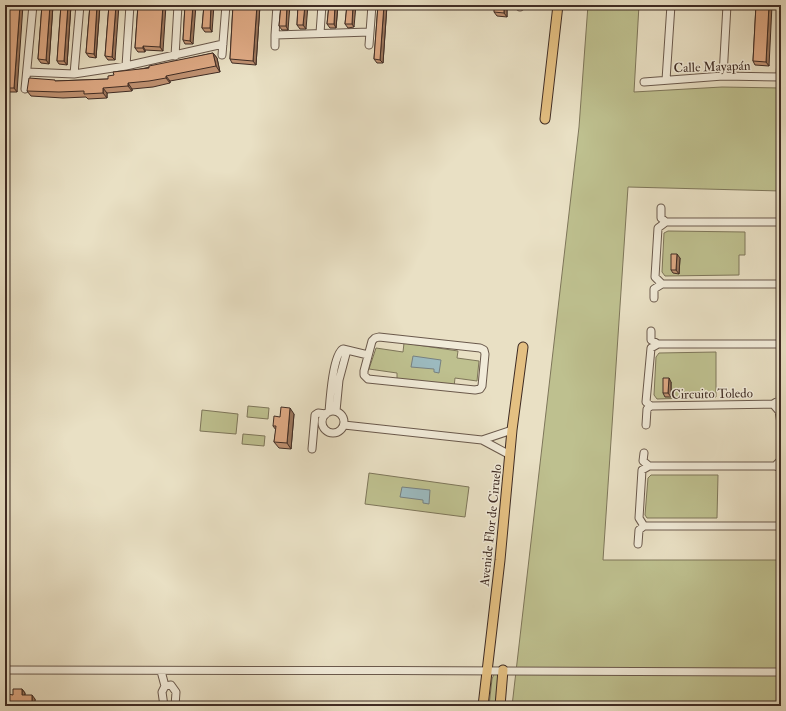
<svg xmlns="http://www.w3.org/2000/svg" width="786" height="711" font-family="'IM FELL Double Pica',serif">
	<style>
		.green { fill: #bec08f; stroke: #7e765a }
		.water { fill: #9cbabf; stroke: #778181 }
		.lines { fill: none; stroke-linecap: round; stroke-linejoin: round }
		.minor-casing { stroke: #6a594c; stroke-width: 9 }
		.major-casing { stroke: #3f2c24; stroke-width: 11 }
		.minor { stroke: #f1ebd9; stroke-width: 7 }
		.major { stroke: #e4c082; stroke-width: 9 }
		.wall { fill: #c09272; stroke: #3f2c24 }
		.shaded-wall { fill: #9c775d; stroke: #3f2c24 }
		.building { fill: #dfaa85; stroke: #3f2c24 }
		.labels { text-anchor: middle; stroke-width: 3; stroke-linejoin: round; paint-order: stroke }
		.street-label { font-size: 13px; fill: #3f2c24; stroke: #f1ebd9 }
	</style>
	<rect width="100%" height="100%" fill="#e9e0c4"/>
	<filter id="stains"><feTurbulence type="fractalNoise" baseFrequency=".005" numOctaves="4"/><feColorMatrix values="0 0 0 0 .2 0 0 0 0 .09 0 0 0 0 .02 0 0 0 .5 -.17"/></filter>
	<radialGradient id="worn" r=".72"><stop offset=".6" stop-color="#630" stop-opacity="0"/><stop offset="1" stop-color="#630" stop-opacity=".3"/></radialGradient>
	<path class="green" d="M588 5H639L634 92 722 87 781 88V191L628 187 603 560H781V706H512L579 127Z
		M668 231 745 232V255H739V275L665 276 662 272 664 233Z
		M404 343 458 351 457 358 479 361 477 381 455 378 454 387 397 379V373L369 369 376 348 403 352Z
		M716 352V397L657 399 654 395 656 357 659 353Z
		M248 406 269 408 268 419 247 417Z
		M202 410 238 414 236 434 200 431Z
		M243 434 265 436 264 446 242 444Z
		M369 473 469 487 465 517 365 504Z
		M651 475H718L717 518H647L645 515 648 478Z
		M494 674H497L499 679 495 706H489L492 679Z"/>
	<path class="water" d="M413 356 441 360 439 373 434 372V369L411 367Z
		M402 487 430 490 429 504 423 503V500L400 497Z"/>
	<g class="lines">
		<g class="minor-casing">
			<path id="minor" d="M277 5 275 35 370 32 372 5
				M520 7V5
				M320 33 322 5
				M369 45 370 32
				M275 46V35
				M222 55 226 5
				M175 56 178 5
				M126 66 130 5
				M27 72 74 74 126 66 223 44
				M74 74 80 5
				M723 76 727 5
				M780 77 781 58
				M666 80 671 5
				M644 82 723 76 781 77
				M25 89 33 5
				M666 222H781
				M662 284H781
				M654 298V289L662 284 655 277 658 228 666 222 661 218V208
				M379 337 480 348 484 350 485 354 482 386 480 389 475 390 368 379 364 375V371L372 341 375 338Z
				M658 344H778
				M781 392 780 400 773 404 779 411 781 423
				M651 406 773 404
				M322 422a11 11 0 1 1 22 0a11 11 0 1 1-22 0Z
				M336 411 339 380 347 350
				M329 412C330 399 333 354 343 349L368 355
				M344 425 482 440 510 455
				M646 425 647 409 651 406 646 402 651 348 658 344 651 340V331
				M781 434V443
				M482 440 512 430
				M312 449 315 415 318 413 326 414
				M781 460 775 466 781 468
				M649 466H775
				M644 526H781
				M638 544 639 530 644 526 639 518 642 470 649 466 643 461 644 453
				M5 670C264 671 522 670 781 672
				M161 671 165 686
				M165 686 171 685 176 692 175 706
				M164 706 162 692 165 686"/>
		</g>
		<g class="major-casing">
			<path id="major" d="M545 119 558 5
				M483 706 500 560 512 430 523 347
				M500 706 503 670"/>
		</g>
		<use href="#minor" class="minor"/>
		<use href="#major" class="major"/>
	</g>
	<path class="wall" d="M5 5 17 92H5Z
		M42 5H53L49 64 41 63 38 59Z
		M61 5H71L67 65 59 64 57 61Z
		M90 5H100L96 58 89 57 86 53Z
		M109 5 115 60H108L105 56Z
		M138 5 163 51 145 50V52H138L135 48Z
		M185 5 193 44H185L183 40Z
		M204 5 212 32H205L202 28Z
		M233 5H260L256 65 232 63 230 59Z
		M281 5 288 30H282L279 26Z
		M298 5 306 29H300L297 25Z
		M329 5H338L336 28H330L327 24Z
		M347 5 354 27 348 28 345 24Z
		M378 5H387L383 63H377L374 59Z
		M507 5V17L497 16 494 12Z
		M756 5 769 66 755 65 753 61Z
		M213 53 217 58 220 72 170 81V83L153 87 132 89V91L107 93V98L88 99 86 97 63 98 31 96 27 91 56 81 108 79 114 75Z
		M680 258 679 274 673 273 671 270Z
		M671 382V397H665L663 393Z
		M294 414 291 449 279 448 274 442 276 430 273 426 280 417Z
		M22 689 25 693V695L35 699V706H10L8 702 13 695Z"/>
	<path class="shaded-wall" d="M20 5H23L17 92 14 88Z
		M50 5H53L49 64 46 60Z
		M68 5H71L67 65 64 61Z
		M97 5H100L96 58 94 54Z
		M116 5H119L115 60 112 57Z
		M163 5H166L163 51 160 47Z
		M193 5H196L193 44 190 41Z
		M211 5H214L212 32 210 28Z
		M257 5H260L256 65 253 61Z
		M287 5H290L288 30 286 26Z
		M305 5H308L306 29 303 25Z
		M335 5H338L336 28 334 24Z
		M353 5H356L354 27 352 24Z
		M384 5H387L383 63 380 60Z
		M504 5H507V17L504 13Z
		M769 5H772L769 66 766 62Z
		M143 46 145 50V52L143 48Z
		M213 53 217 58 220 72 216 66Z
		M166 76 170 81V83L166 78Z
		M128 83 132 89V91L128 86Z
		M103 88 107 93V98L103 93Z
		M677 254 680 258 679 274 676 270Z
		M669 378 671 382V397L668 393Z
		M290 408 294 414 291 449 287 443Z
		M22 689 25 693 24 698 22 695Z
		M32 695 35 699V706H32Z"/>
	<path class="building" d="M5 5H20L14 88H5Z
		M42 5H50L46 60 38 59Z
		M61 5H68L64 61H57Z
		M90 5H97L94 54 86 53Z
		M109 5H116L112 57 105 56Z
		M138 5H163L160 47 143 46V48H135Z
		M185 5H193L190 41 183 40Z
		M204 5H211L210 28H202Z
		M233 5H257L253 61 230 59Z
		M281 5H287L286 26H279Z
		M298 5H305L303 25H297Z
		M329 5H335L334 24H327Z
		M347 5H353L352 24H345Z
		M378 5H384L380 60 374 59Z
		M494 5H504V13L494 12Z
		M756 5H769L766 62 753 61Z
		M213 53 216 66 166 76V78L149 81 128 83V86L103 88V93L84 94V91L59 92 27 91 29 78 55 80V81L108 79V76L114 75 113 72 149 68V66Z
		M671 254H677L676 270H671Z
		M663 378H669L668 393H663Z
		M281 407 290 408 287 443 274 442 276 426H273L274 416 280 417Z
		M13 689H22V695H32V706H13V703L8 702V694L13 695Z"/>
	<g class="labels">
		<g class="street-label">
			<text transform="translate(712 66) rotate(-2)" y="5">Calle Mayapán</text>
			<text transform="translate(712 393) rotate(-1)" y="5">Circuito Toledo</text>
			<text transform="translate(490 525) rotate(-84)" y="5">Avenide Flor de Ciruelo</text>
		</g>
	</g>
	<rect width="786" height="711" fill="none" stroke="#e9e0c4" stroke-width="20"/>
	<rect x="6" y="6" width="774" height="699" fill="none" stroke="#3f2c24" stroke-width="2"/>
	<rect x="10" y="10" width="766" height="691" fill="none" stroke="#3f2c24"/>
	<rect width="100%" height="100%" filter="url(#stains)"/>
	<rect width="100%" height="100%" fill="url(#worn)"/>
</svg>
